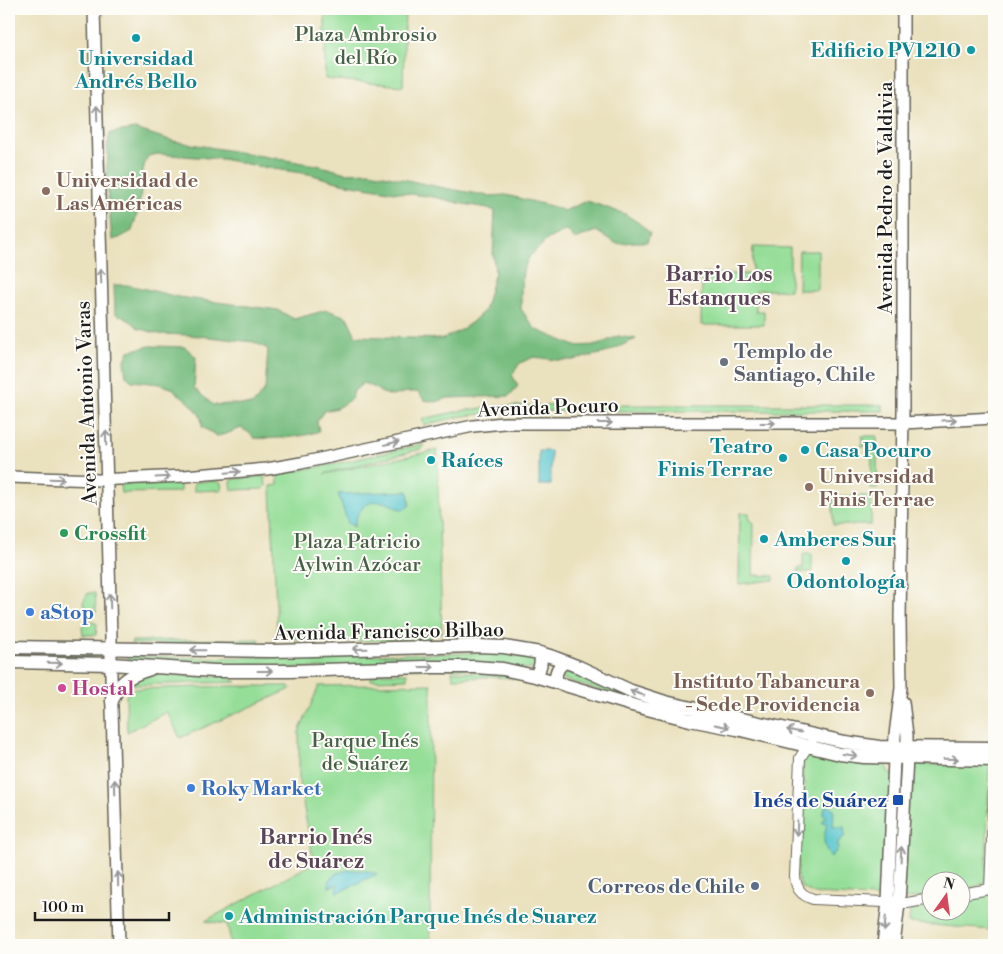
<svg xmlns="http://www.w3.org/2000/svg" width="1003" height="954" font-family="'Libre Bodoni',serif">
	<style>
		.green { fill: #95de98; stroke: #587d5a }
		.forest { fill: #78bd80; stroke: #4a6c4e }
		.water { fill: #57c5cd; stroke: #3a7074 }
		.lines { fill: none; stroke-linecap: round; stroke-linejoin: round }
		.tertiary-casing { stroke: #646155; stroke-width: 12 }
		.secondary-casing { stroke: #646155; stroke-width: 14 }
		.primary-casing { stroke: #646155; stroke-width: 15 }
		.tertiary { stroke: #fff; stroke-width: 10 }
		.secondary { stroke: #fff; stroke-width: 11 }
		.primary { stroke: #fff; stroke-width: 12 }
		.oneway { stroke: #999 }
		.culture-dot { fill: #0f9aa8; stroke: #fdfcf7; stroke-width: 2 }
		.education-dot { fill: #8d6e63; stroke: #fdfcf7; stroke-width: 2 }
		.worship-dot { fill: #6b7280; stroke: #fdfcf7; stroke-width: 2 }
		.leisure-dot { fill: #2e9e5b; stroke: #fdfcf7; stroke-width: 2 }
		.shop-dot { fill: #3f7fe0; stroke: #fdfcf7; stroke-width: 2 }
		.hotel-dot { fill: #d1479c; stroke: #fdfcf7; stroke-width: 2 }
		.transit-dot { fill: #1a4fb4; stroke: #fdfcf7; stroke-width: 2 }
		.service-dot { fill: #5c6f8a; stroke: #fdfcf7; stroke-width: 2 }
		.labels { text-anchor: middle; stroke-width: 4; stroke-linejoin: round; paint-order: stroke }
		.park-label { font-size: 20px; fill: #466047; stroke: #fdfcf7 }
		.culture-label { font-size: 20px; font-weight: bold; fill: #0d838f; stroke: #fdfcf7; text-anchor: start }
		.education-label { font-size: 20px; font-weight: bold; fill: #785e54; stroke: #fdfcf7; text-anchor: start }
		.street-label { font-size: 20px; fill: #1c1c1c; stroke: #fdfcf7 }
		.worship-label { font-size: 20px; font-weight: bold; fill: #5b616d; stroke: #fdfcf7; text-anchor: start }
		.leisure-label { font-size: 20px; font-weight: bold; fill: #27864d; stroke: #fdfcf7; text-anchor: start }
		.shop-label { font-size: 20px; font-weight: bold; fill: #366cbe; stroke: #fdfcf7; text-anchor: start }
		.hotel-label { font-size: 20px; font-weight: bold; fill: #b23c85; stroke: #fdfcf7; text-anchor: start }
		.transit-label { font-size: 20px; font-weight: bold; fill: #164399; stroke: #fdfcf7; text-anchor: end }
		.service-label { font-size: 20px; font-weight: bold; fill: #4e5e75; stroke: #fdfcf7; text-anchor: end }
		.neighbourhood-label { font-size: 21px; font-weight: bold; fill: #5a4557; stroke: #fdfcf7 }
	</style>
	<rect width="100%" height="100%" fill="#fdfcf7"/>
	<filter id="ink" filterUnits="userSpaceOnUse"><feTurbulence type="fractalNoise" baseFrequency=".02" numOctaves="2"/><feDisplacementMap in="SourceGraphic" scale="10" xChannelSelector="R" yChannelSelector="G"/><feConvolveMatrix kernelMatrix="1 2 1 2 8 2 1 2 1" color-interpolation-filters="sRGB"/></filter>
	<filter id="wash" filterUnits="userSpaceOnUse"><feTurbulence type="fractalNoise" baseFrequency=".0096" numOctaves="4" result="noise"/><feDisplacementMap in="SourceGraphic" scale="20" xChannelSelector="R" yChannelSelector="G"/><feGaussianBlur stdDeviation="1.12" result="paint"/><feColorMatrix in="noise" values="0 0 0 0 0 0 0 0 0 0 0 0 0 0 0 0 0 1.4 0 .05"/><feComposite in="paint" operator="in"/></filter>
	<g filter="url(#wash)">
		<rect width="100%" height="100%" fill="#eae1be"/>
		<path class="green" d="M325 9H405L403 86 325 79Z
			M753 247 790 248V290H756V311H764V325H701L702 274H752Z
			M799 251H818V290H798Z
			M655 405H883V411H512L463 416 424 425 422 419 460 411 498 406Z
			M862 436H877V489H871L872 446H862Z
			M423 444V447L421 449 324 474 437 450 442 633H430V639L319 642 316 638C304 638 285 643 277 632L271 486 278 485V474L335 464Z
			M263 476 265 478 266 487 264 489 232 490 231 482 233 479Z
			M216 481 221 483 222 490 194 491V482Z
			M180 482V492L121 493 120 486 125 484Z
			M833 496H872L871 525H833Z
			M740 513H749L750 520 754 523 753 575 774 576V580L739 584Z
			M803 554H812V572H798V568H803Z
			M88 593H95L96 612H90L85 610 83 602Z
			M91 621 97 624 96 635H83L82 626 85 623Z
			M259 639V643L131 644 132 641Z
			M24 653 91 654V659L9 657V655Z
			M468 653H502L534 659 536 660 535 669 267 668 128 662 127 656 198 658Z
			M564 669 601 686 671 712 562 679 559 673Z
			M452 671 515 676V679L494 677 453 678Z
			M154 673 195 676H227L237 682 134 685 132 681Z
			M377 673H407V679L371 680V676H375Z
			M431 684 430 945H230V937L227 924 205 921 314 863 299 781V732L319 686Z
			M233 686H289L291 689 180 738 167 712 127 732 126 695 133 689Z
			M808 752 881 763 886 766 889 773 909 774 911 767 914 764 988 765 989 766 986 878 985 882 976 887 961 889 960 882H930V895L908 899 815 894 802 888 797 876 805 783 802 780 803 759Z
			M990 893 993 897 991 930 909 923 910 911 930 906V912H960L961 900Z"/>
		<path class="forest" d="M135 129 173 141 321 166 346 173 370 172 439 187 489 196 506 195 555 207 564 211 587 201 625 214 639 223 650 233 647 242H633L617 244 596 231 575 239 566 230 548 239 529 257 523 271 521 292V309L535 329 575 346 598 345 618 336 636 339 605 353 573 360H557L534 357 520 363 512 375 518 386 509 396 448 398 436 402 424 400 418 392H407L392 396 380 392 376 388 363 383 354 391 352 398 337 408 324 411 317 421 319 431C302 438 273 439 254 438L248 432 241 428 226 434 217 436 202 427C203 414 193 406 183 397 179 394 176 394 174 389L160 384 132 381 126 376 124 362 129 351 150 346 185 347 196 357 194 388 213 405 232 404 252 405 265 390 268 349 254 342 190 335 159 334 138 328 132 322 115 313 114 285H127L146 289 178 297 278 310 294 319 327 310 347 317 356 336 442 339 459 331 471 323 484 311 495 272 493 255 495 211 488 208 463 204 434 197 395 192 341 183 309 174 267 168 222 159 158 154 148 156C142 167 142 179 141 191 140 205 136 218 132 231L119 238 112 240 106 175 108 156 107 147 110 133Z"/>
		<path class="water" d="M539 451H551V485H539Z
			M408 491 410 505 405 509C402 509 400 509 397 508 394 507 391 504 387 503 368 497 357 509 354 527L348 523 338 494Z
			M826 805 834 809 833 827H844L845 836 838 842V849L831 857C821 843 824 839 827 823L824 824 822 823 826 816 823 815Z
			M348 870C359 870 367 870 377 874L337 893V884L329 887V880L337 873Z"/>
	</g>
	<g filter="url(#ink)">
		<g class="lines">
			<g class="tertiary-casing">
				<path id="tertiary" d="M812 744 807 747 800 758 795 876C796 889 801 895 813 899L907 903 930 899
					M960 894 990 889 994 789"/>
			</g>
			<g class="secondary-casing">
				<path id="secondary" d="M94 9 111 638V675L119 945
					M9 477 97 480 184 476 267 469 301 463 473 426 504 423H903L994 418
					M883 945 888 902 895 735 901 688 900 621 903 412V9
					M894 945 899 903 907 758V735L903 702"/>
			</g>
			<g class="primary-casing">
				<path id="primary" d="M9 647 272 651 477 646 504 647 540 653 553 657 579 667 631 691 665 702 845 742 879 747 994 748
					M9 662 111 664 214 671H289L425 667H475L503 669 535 676 632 705 690 720 737 729 840 754 864 757 994 760
					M535 676C541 669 542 662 540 653
					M556 682C555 673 557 667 565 662
					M112 701C119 681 130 675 150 669"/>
			</g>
			<use href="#tertiary" class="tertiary"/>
			<use href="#secondary" class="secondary"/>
			<use href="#primary" class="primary"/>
		</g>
		<defs><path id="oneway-shaft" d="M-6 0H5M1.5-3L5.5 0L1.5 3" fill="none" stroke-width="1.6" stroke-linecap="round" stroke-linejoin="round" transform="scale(1.25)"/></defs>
		<g class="oneway">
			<use href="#oneway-shaft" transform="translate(97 113) rotate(-92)"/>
			<use href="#oneway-shaft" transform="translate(101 276) rotate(-92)"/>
			<use href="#oneway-shaft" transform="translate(949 420) rotate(-3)"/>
			<use href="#oneway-shaft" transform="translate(605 423)"/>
			<use href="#oneway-shaft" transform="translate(768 423)"/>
			<use href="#oneway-shaft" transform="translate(106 438) rotate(-92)"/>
			<use href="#oneway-shaft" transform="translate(392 443) rotate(-13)"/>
			<use href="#oneway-shaft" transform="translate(233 472) rotate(-5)"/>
			<use href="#oneway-shaft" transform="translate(163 477) rotate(-3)"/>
			<use href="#oneway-shaft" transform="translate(57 479) rotate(2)"/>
			<use href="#oneway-shaft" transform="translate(110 601) rotate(-92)"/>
			<use href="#oneway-shaft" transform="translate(360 649) rotate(179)"/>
			<use href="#oneway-shaft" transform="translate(198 650) rotate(-179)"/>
			<use href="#oneway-shaft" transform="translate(55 663) rotate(1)"/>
			<use href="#oneway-shaft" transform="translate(427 667)"/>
			<use href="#oneway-shaft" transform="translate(265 671)"/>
			<use href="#oneway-shaft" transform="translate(637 693) rotate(-161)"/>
			<use href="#oneway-shaft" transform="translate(722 726) rotate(12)"/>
			<use href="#oneway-shaft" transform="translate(794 731) rotate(-168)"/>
			<use href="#oneway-shaft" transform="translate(850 755) rotate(8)"/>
			<use href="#oneway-shaft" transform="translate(951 759) rotate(1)"/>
			<use href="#oneway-shaft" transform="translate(115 787) rotate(-92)"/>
			<use href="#oneway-shaft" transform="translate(797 828) rotate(93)"/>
			<use href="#oneway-shaft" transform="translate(901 854) rotate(-87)"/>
			<use href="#oneway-shaft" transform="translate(118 879) rotate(-91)"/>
			<use href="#oneway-shaft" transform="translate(885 924) rotate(96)"/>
		</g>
	</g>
	<g class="culture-dot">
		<circle cx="136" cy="38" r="5"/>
		<circle cx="971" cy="50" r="5"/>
		<circle cx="805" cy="450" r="5"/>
		<circle cx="783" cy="458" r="5"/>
		<circle cx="431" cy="460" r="5"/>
		<circle cx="764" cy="539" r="5"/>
		<circle cx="846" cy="561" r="5"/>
		<circle cx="229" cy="916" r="5"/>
	</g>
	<g class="education-dot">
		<circle cx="46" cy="191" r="5"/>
		<circle cx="809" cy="487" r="5"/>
		<circle cx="870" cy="693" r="5"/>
	</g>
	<circle class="worship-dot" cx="724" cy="362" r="5"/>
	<circle class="leisure-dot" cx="64" cy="533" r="5"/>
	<g class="shop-dot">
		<circle cx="30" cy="612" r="5"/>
		<circle cx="191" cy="788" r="5"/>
	</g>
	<circle class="hotel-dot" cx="62" cy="688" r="5"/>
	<rect class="transit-dot" x="892" y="794" width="12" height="12" rx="2.5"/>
	<circle class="service-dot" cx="755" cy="886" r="5"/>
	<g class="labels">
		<g class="park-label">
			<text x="366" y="41">Plaza Ambrosio<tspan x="366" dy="23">del Río</tspan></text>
			<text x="357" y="548">Plaza Patricio<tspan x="357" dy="23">Aylwin Azócar</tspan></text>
			<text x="365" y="747">Parque Inés<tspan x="365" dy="23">de Suárez</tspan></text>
		</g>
		<g class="culture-label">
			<text x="961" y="57" text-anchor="end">Edificio PV1210</text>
			<text x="136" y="65" text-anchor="middle">Universidad<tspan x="136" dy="23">Andrés Bello</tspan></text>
			<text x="773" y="453" text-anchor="end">Teatro<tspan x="773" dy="23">Finis Terrae</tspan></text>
			<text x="815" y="457">Casa Pocuro</text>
			<text x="441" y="467">Raíces</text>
			<text x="774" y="546">Amberes Sur</text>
			<text x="846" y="588" text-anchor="middle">Odontología</text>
			<text x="239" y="923">Administración Parque Inés de Suarez</text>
		</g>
		<g class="education-label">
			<text x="56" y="187">Universidad de<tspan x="56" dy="23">Las Américas</tspan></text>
			<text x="819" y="483">Universidad<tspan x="819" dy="23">Finis Terrae</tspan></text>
			<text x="860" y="688" text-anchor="end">Instituto Tabancura<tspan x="860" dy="23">- Sede Providencia</tspan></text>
		</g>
		<g class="street-label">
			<text transform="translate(885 198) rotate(-90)" y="7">Avenida Pedro de Valdivia</text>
			<text transform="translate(86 403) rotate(-92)" y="7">Avenida Antonio Varas</text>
			<text transform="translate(548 407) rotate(-2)" y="7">Avenida Pocuro</text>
			<text transform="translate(389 631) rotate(-1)" y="7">Avenida Francisco Bilbao</text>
		</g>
		<g class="worship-label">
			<text x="734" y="358">Templo de<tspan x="734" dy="23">Santiago, Chile</tspan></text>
		</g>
		<g class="leisure-label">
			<text x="74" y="540">Crossfit</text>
		</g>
		<g class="shop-label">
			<text x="40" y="619">aStop</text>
			<text x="201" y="795">Roky Market</text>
		</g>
		<g class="hotel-label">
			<text x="72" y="695">Hostal</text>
		</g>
		<g class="transit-label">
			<text x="887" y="807">Inés de Suárez</text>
		</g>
		<g class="service-label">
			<text x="745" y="893">Correos de Chile</text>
		</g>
		<g class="neighbourhood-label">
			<text x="719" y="281">Barrio Los<tspan x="719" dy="24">Estanques</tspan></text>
			<text x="316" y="844">Barrio Inés<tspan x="316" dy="24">de Suárez</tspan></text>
		</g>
	</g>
	<rect width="1003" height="954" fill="none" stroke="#fdfcf7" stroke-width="30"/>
	<g transform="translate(946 896) rotate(14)"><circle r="24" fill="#fdfcf7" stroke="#a3a29f"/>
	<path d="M0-4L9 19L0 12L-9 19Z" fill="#d1495b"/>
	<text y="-8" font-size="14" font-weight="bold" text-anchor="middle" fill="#1c1c1c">N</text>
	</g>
	<path d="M35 912v8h134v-8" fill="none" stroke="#1c1c1c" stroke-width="2.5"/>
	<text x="42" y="912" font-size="15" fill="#1c1c1c" stroke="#fdfcf7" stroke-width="4" paint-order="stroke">100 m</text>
</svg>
